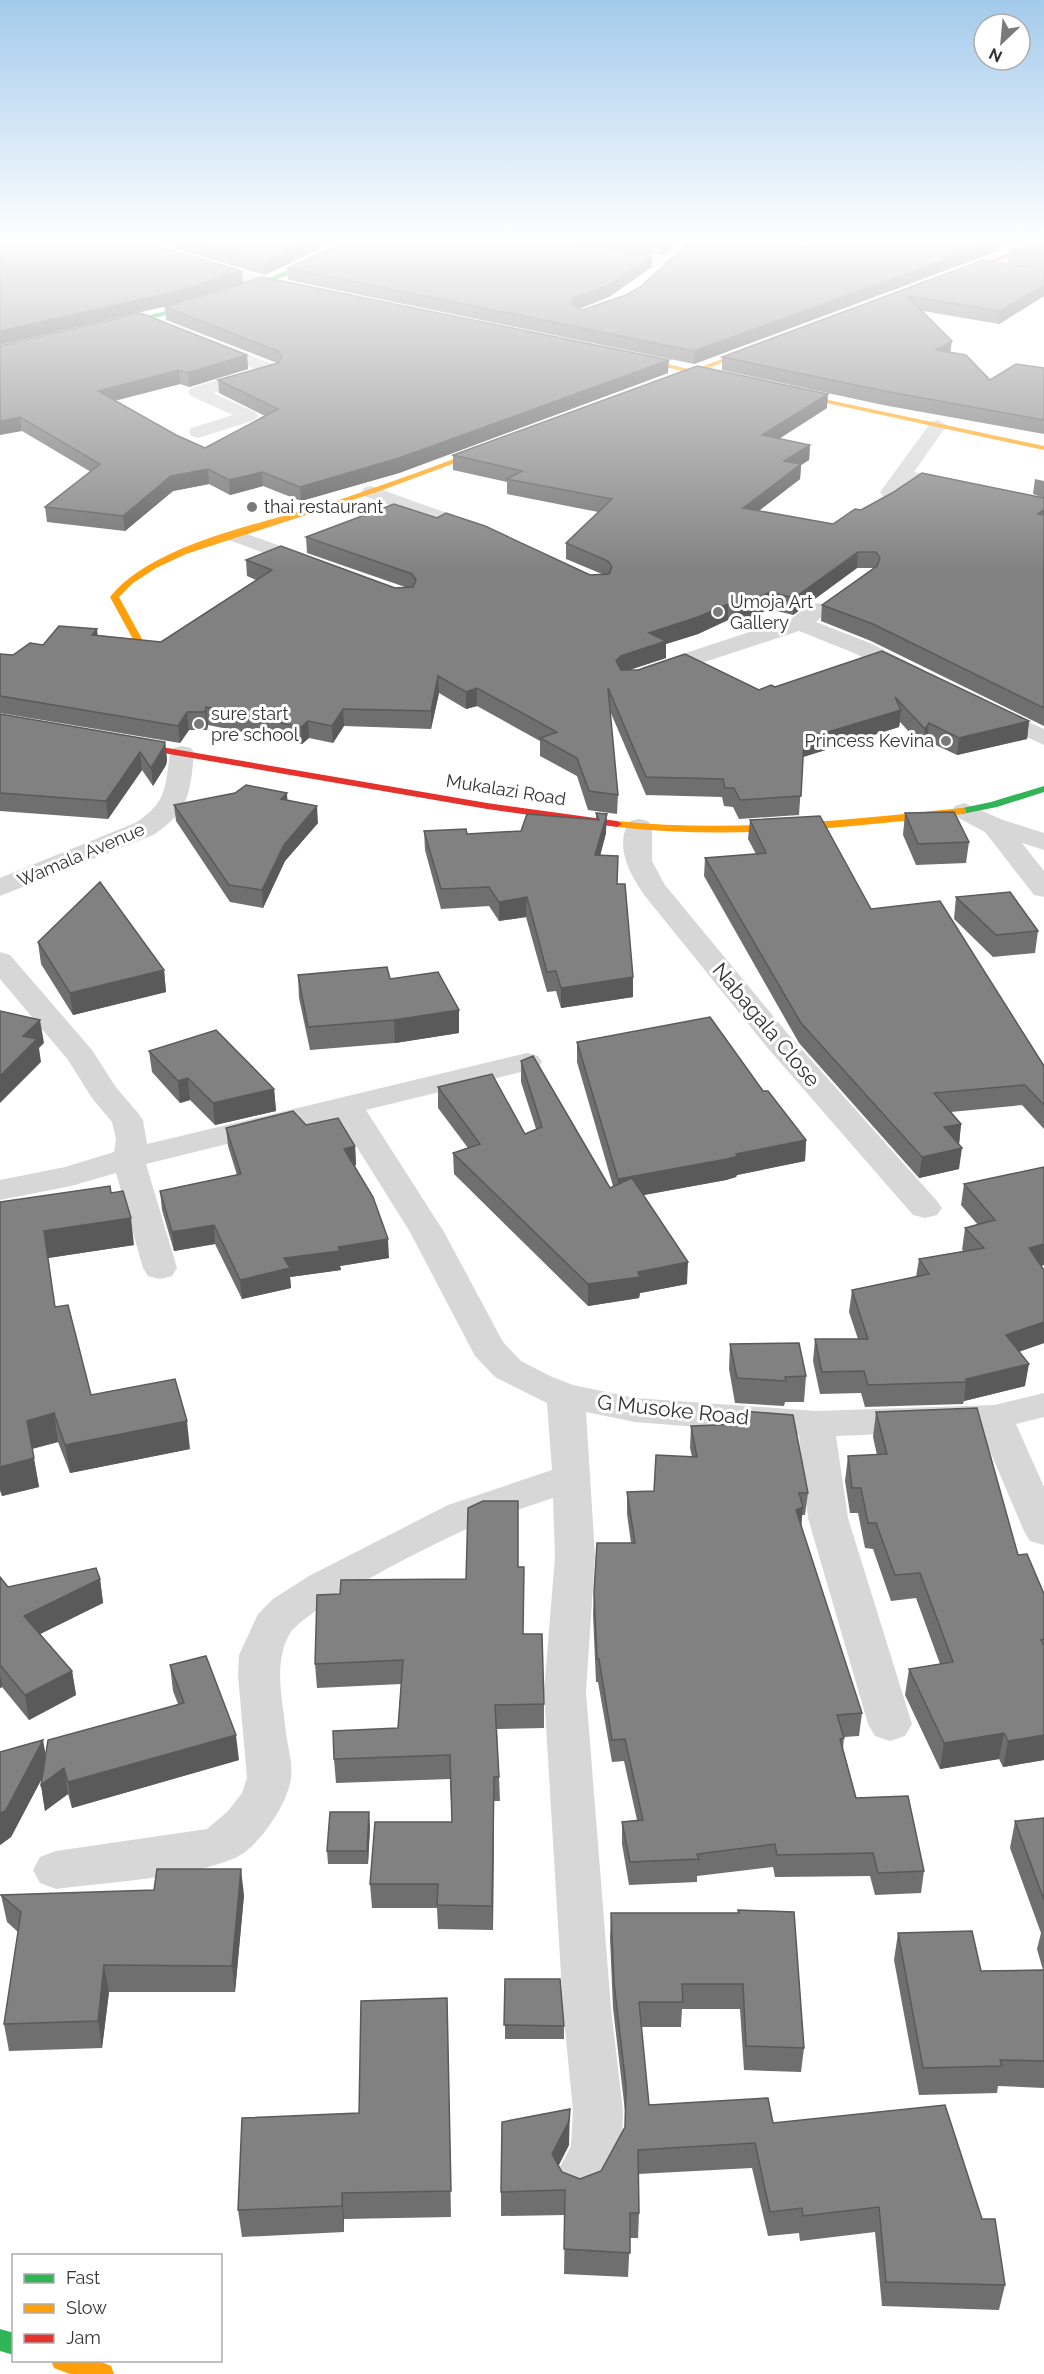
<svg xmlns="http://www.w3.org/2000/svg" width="1044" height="2374" font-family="Raleway,sans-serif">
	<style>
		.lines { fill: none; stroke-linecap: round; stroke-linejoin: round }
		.street { fill: #d7d7d7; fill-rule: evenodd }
		.fast { fill: #30b455; fill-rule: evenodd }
		.slow { fill: #ff9f0a; fill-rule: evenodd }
		.jam { fill: #e5322d; fill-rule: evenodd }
		.wall { fill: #6f6f6f }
		.shaded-wall { fill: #5a5a5a }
		.building { fill: #818181; stroke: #5a5a5a; stroke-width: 1.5 }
		.poi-dot { fill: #7a7a7a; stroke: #fff; stroke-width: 2 }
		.labels { text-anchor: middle; stroke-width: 6; stroke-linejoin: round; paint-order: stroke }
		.far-poi-label { font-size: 18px; fill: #333; stroke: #fff; text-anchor: start }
		.far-street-label { font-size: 18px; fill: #333; stroke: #fff }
		.street-label { font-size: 21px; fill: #333; stroke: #fff }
	</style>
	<rect width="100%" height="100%" fill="#fff"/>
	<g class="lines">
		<path class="street" d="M116 240H138L272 280 274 283 272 286H260L118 243Z
			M975 240H997L1024 248 1026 251 1019 255 977 243Z
			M609 249 669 258 677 263 669 268 604 257 601 254Z
			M207 339 278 366 281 370 278 374 213 393 255 412 258 416 255 420 198 438 191 436 189 432 191 428 233 415 191 396 188 392 191 388 255 369 201 348 199 344 201 340Z
			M938 420 947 425 914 472 1044 500V512L907 482 897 496H883L880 492 883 488 932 421Z
			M371 486 489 528 492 532 489 536H475L364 496 361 492 364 488Z
			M236 530 322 561 326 565 322 569H308L229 540 226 536 229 532Z
			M818 603 826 605 829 610 816 622 870 643 922 669 926 674 922 679H906L854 653 799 631 659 677H643L639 672 643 667 792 618 810 605Z
			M987 703 1044 729V745L979 715 975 710 979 705Z
			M182 746 191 748 194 753C190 793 190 811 153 835L0 896V878L135 823C167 803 165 788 170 753L173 748Z
			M964 803 1003 820 1044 833V850L1022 843 1044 871V897L1034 895 985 832 955 816 951 811 955 806Z
			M639 819 648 821 652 827V861L665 885 788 1034 937 1201 942 1208 937 1215 925 1218 913 1215 766 1046 645 896C631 876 613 845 630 821Z
			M0 952 10 955 92 1050 115 1086 138 1113 143 1120 147 1144 527 1053 538 1056 542 1062 538 1068 366 1110 444 1232 503 1342 521 1361 550 1376 573 1385 635 1398 816 1411 994 1405 1044 1393V1417L1016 1424 1044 1487V1545L1030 1541 1024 1531 981 1430 836 1436 848 1518 912 1724 905 1736 890 1741 875 1736 868 1724 808 1518 799 1435 635 1422 586 1412 595 1556 586 1692 611 2008 623 2111 622 2151 598 2195 580 2202 562 2195 554 2178 571 2146 573 2111 563 2008 544 1692 555 1556 553 1498C528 1507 501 1514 476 1525 442 1539 304 1608 289 1635 273 1665 283 1701 286 1733 288 1747 293 1764 291 1778 288 1804 258 1848 235 1858 189 1878 108 1882 56 1889L40 1883 33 1870 40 1857 56 1851 207 1829 228 1811 242 1793 247 1778 238 1675 239 1655 258 1614 273 1599 309 1576 448 1505 552 1470 547 1403 495 1377 475 1356 410 1232 338 1117 146 1164 177 1268 172 1276 160 1279 148 1276 143 1268 116 1173 71 1186 0 1200V1180L65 1167 114 1152 116 1139 112 1122 92 1098 68 1060 0 979Z"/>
		<path class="fast" d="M349 240H356C343 250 327 257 312 264 247 296 177 313 107 329L104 327 200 302 262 281 322 255Z
			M1044 786V792L997 807 962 814 957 811 958 809 991 802Z
			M0 2329 14 2333V2355L0 2351Z"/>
		<path class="slow" d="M762 344 767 345 701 371 732 378 733 380 729 382 694 374 666 384 662 382 663 380 686 372 621 356 624 354 693 370Z
			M782 390 1044 446V450L785 394 781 392Z
			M491 445 498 447 377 492 186 554 156 568 133 583 119 597 142 639 140 641H134L110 597C155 542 266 523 333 502 386 484 439 465 491 445Z
			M962 808 966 809V813C939 819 910 820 883 823 794 832 706 837 617 827L612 824 617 821C733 833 847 820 962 808Z
			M51 2360H97L111 2366 114 2374H70L54 2368Z"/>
		<path class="jam" d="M1044 240V244L949 279 944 278Z
			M121 740 487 803 617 821 622 824 617 827 487 809 117 745V741Z"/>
	</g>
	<path class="wall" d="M145 240H338L265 275Z
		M564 240H683L664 256Z
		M1000 240 998 251 694 364 288 280 287 268 347 241 652 267 609 297 579 309 582 310 819 247Z
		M1004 240H1036L1019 244Z
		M1044 240V268L1008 263 1009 251Z
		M983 260 1044 269V296L999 324 923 311 950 353 990 380 1044 368V434L883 405 722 370V357Z
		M243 283 668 373 399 473 301 501 263 486 230 495 209 484 173 491 125 531 47 522 45 507 91 472 22 431 0 346 247 355 248 369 189 387 180 384 115 400 176 435 205 448 265 416 219 393 218 380 277 363 166 320 165 307 167 306 0 345Z
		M827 408 779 439 810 445 809 460 801 465 800 479 758 511 833 524 861 510 1044 498V726L871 641 821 621 822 605 874 568H857L793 615 769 609 737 624 728 620 698 634 666 644V658L629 670 759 690 775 687 882 651 1029 721 1027 739 957 755 927 741 923 747 900 722 899 727 803 757 799 815 739 819 733 807 724 806 722 797 646 795 610 711 618 795 617 814 588 810 577 776 540 756V741L477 706 466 709 439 693 431 729 344 726 333 743 309 738 302 744 208 725 207 730H189L180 743 0 713V654L13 655 43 645 98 635 161 642 256 580 247 576 246 560 395 588 405 587 307 553 306 537 590 575 602 574 566 559V543L598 512 507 494V482L453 470V455Z
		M1035 479 1044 481V498L1033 494Z
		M0 714 165 742 167 760 166 765 153 786 142 770 108 819 0 811Z
		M288 800 318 823 285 861 263 908 230 902 176 821 174 805Z
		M596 813 606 833 600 856 617 884 633 997 561 1008 556 991 547 992 526 917 499 921 489 906 441 909 425 850 424 831 467 834 521 831 596 820Z
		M905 813 969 842 966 863 916 865 903 835Z
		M750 820 871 909 1044 1066V1129L1022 1105 951 1112 961 1124 959 1144V1169L919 1178 799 1043 704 876 705 858 756 854 748 839Z
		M956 897 1038 931 1035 953 993 957 954 919Z
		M38 942 164 970 166 992 73 1015 41 964Z
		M298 975 390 979 459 1033 395 1043 310 1050 299 998Z
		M577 1042 763 1091 806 1140 805 1161 737 1175 736 1177 726 1180 643 1195 687 1284 640 1293 639 1298 588 1306 454 1174 453 1153 468 1148 438 1108V1087L525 1134 536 1129 521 1082V1061L610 1188 613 1186 577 1062Z
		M149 1051 274 1089 276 1111 215 1125 190 1100 180 1103 152 1072Z
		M306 1125 355 1146 356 1165 354 1166 389 1258 340 1266 341 1270 290 1277 291 1288 242 1299 215 1244 174 1251 162 1210 160 1191 237 1175 228 1146 226 1128Z
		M964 1184 1044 1265 1041 1266 1044 1270V1343L1019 1352 1025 1386 964 1401 963 1404 865 1407 861 1393 820 1394 813 1361 815 1339H858L849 1312 852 1290 916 1277 919 1259 964 1251 962 1250 965 1228 978 1225 961 1205Z
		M111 1193 134 1245 48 1258 55 1307 91 1395 190 1449 70 1473 58 1442 32 1449 39 1487 2 1496 0 1491V1202Z
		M730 1344 806 1376 804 1402H785L784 1406 735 1403 729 1369Z
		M742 1411 808 1493 805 1515H802L801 1525 862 1713 859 1736 844 1737 843 1749 856 1798 924 1871 921 1893 875 1895 870 1876 775 1877 773 1867 697 1876V1882L629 1885 622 1844V1822L637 1820 624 1761 612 1762 598 1682H596L593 1614 594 1592 631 1543 627 1514V1492L654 1491 692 1457 690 1448 691 1426 741 1424Z
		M876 1412 1018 1555 1044 1594V1760L1003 1767 999 1759 940 1769 905 1695 909 1669 940 1664 916 1598 891 1601 873 1549 865 1548 858 1513H850L845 1481 848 1456 877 1455 873 1437Z
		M518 1567H524L523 1634 544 1704V1728L497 1729 500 1801H494L493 1930 438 1929 437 1908H372L370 1884 452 1822 450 1779 336 1783 334 1759 398 1728 401 1684 317 1688 315 1664 340 1594 466 1579Z
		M0 1577 8 1587 100 1579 103 1603 40 1634 72 1671 76 1695 29 1720 2 1687 0 1688Z
		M170 1665 239 1760 72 1808 68 1794 45 1811 41 1785 42 1778 11 1837 0 1845V1752L45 1755 178 1704 173 1691Z
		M1044 1818V2088L998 2086 997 2093 919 2095 894 1960 898 1933 981 1971 1043 1970 1037 1949 1041 1933 1010 1848 1015 1821Z
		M370 1826 368 1864H328L327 1851Z
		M1 1895H244L235 1992H109L102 2048 9 2051 4 2024 18 1932 7 1922Z
		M738 1910 804 2048 801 2072 744 2070 740 2009H682L681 2027H641L649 2105 773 2123 982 2219 1005 2285 999 2310 882 2306 875 2232 800 2241 799 2233 768 2236 752 2168 638 2174 639 2213 638 2238H630L628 2277 564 2274 565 2215 501 2216V2192L569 2145 558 2166 562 2172 580 2179 601 2171 625 2128V2111L613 2008 610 1938 611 1913H738Z
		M505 1979 564 2026V2039H505Z
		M447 1998 451 2217 344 2219V2232L242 2237 238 2210 359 2113Z"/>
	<path class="shaded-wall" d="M313 240H338L265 275 264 263Z
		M669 240H683L664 256 665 244Z
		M1000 240 998 251 694 364V351Z
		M1019 240H1036L1019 244Z
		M652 255V267L609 297 574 311 571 304 574 298Z
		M242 271 243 283 175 304 0 345V331Z
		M1044 285V296L999 324 1000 311Z
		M952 341 950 354 936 350Z
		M247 355 248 369 189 387 188 373Z
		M669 360 668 373 399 473 301 501 300 487Z
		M179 370 180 384 99 405 98 391Z
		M828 394 827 408 761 450 762 435Z
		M20 417 22 431 0 435V421Z
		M810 445 809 460 801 465 800 479 742 524 743 508 784 461Z
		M208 469 209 484 173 491 125 531 123 516 171 476Z
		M262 472 263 486 230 495 229 480Z
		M1044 509V523L1038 514Z
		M858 552 857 568 793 615 794 598Z
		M770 592 769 609 737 624 738 607Z
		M728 604V620L698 634 666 644V658L620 673 616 661 621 656 649 633Z
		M97 629 99 646 92 635Z
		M438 676 439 693 431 729V711Z
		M477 688V706L466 709V692Z
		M206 707 208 725 207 730 205 712Z
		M343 709 344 726 333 743 332 726Z
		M901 710 899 727 803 757 804 739Z
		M187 712 189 730 180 743 178 726Z
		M308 721 309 738 302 744 301 727Z
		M1029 721 1027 739 957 755 959 738Z
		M929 723 927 741 923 747 925 729Z
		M165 742 167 760 166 765 153 786 151 768Z
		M140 752 142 770 108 819 106 801Z
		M287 793 288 810 281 799Z
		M317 806 318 823 285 861 263 908 262 890 284 845Z
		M607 814 606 833 595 875V855Z
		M527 897 526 917 499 921V902Z
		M164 970 166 992 73 1015 70 993Z
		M633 977V997L561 1008V988Z
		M459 1010V1033L395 1043 394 1020Z
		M40 1020 44 1043 39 1048 41 1062 0 1103V1076L23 1036Z
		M188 1078 190 1100 180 1103 178 1081Z
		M274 1089 276 1111 215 1125 213 1103Z
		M961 1124 959 1145 944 1127Z
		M806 1140 805 1161 737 1175 736 1177 726 1180 617 1200 618 1179Z
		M355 1146 356 1165 345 1168 344 1149Z
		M962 1148 959 1169 919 1178 922 1157Z
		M131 1218 134 1245 48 1258 44 1231Z
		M214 1225 215 1244 174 1251 172 1232Z
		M388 1239 389 1258 340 1266 341 1270 290 1277 291 1288 242 1299 240 1280 284 1258 338 1247Z
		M1044 1244V1265L1025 1270 1029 1248Z
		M688 1262 687 1284 640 1293 639 1298 588 1306V1284L638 1272Z
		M1044 1322V1343L1002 1357 1006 1335Z
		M1029 1364 1025 1386 964 1401 966 1382V1379Z
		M54 1413 58 1442 31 1449 27 1421Z
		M187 1421 190 1449 70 1473 65 1445Z
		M34 1458 39 1487 2 1496 0 1487V1467Z
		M803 1507 801 1529 796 1510Z
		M100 1579 103 1603 28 1640 24 1616Z
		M72 1671 76 1695 29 1720 25 1695Z
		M0 1674 2 1687 0 1688Z
		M1004 1733 999 1759 940 1769 944 1743Z
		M236 1735 239 1760 72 1808 68 1782Z
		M1044 1735V1760L1003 1767 1008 1741Z
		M43 1740 48 1767 11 1837 0 1845V1814Z
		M64 1768 68 1794 45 1811 41 1785Z
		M494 1777V1801L493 1930 492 1906Z
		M369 1812 370 1826 368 1864 367 1851Z
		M241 1869 244 1895 235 1992 232 1966Z
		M104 1965 109 1992 102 2048 98 2021Z
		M570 2109 569 2145 552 2179V2154Z
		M342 2193 344 2219V2232L342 2206Z"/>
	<path class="building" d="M13 240H138L242 271 174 292 0 331V242Z
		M184 240H313L264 263Z
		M349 240H559L652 255 609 285 574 298 571 304 582 310 626 295 640 287 692 240H756L819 247 820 240H999L694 351 287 268Z
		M640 240H669L665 244Z
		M1039 240H1044V255L1009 251Z
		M983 260 1044 269V285L1000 311 907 296 952 341 936 350 966 355 990 380 1016 364 1044 368V420L884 391 722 357Z
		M263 277 669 360 399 458 300 487 262 472 229 480 208 469 171 476 123 516 45 507 100 464 20 417 0 421V346L141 313 247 355 188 373 179 370 98 391 176 435 205 448 278 409 218 380 278 363 282 357 278 351 165 307Z
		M697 366 828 394 762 435 810 445 784 461 801 464 743 508 833 524 855 509 861 510 892 493 922 473 1044 498V509L1038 514 1044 515V708L873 624 822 605 877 566 880 558 876 552H858L794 598 770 592 738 607 728 604 698 617 649 633 666 641 621 656 616 661 621 670H638L685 654 759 690 771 685 775 687 882 651 1029 721 959 738 929 723 925 729 895 697 901 710 804 739 801 796 740 800 734 788H725L723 779 646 777 608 688 618 795 589 791 577 758 540 738 557 732 477 688 466 692 438 676 431 711 343 709 332 726 308 721 301 727 206 707 205 712H187L178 726 0 696V654L13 655 30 643 43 645 59 626 97 629 92 635 161 642 272 570 246 560 281 546 395 588 413 587 416 580 412 574 306 537 394 504 437 518 446 513 485 526 590 575 609 574 612 567 608 561 566 543 612 499 507 479 522 471 453 455Z
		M0 714 165 742 164 747 151 768 140 752 106 801 0 793Z
		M246 785 287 793 281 799 317 806 284 845 262 890 229 885 174 805 235 793Z
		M954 812 969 842 918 844 905 813Z
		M596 813 607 814 595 855 618 856 617 884H625L633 977 561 988 556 971 547 972 527 897 499 902 489 887 441 889 424 831 466 829 467 834 521 831 527 814 599 820Z
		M820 816 871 909 940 901 1044 1066V1105L1025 1085 934 1093 961 1124 944 1127 962 1148 922 1157 801 1023 705 858 766 853 750 820Z
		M100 882 164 970 70 993 38 942Z
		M1010 892 1038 931 996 935 956 897Z
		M387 967 390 979 438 972 459 1010 394 1020 308 1027 298 975Z
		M0 1011 40 1020 23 1036 37 1039 0 1076Z
		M710 1017 763 1091H768L806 1140 736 1154 738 1156 727 1159 618 1179 577 1042Z
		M216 1030 274 1089 213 1103 188 1078 178 1081 149 1051Z
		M533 1056 610 1188 632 1178 688 1262 638 1272 640 1277 588 1284 453 1153 480 1144 438 1087 492 1074 525 1134 542 1127 521 1061Z
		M293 1111 306 1125 338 1118 355 1146 344 1149 373 1197 388 1239 338 1247 340 1251 284 1258 290 1268 240 1280 214 1225 172 1232 160 1191 241 1174 226 1128Z
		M1044 1167V1244L1029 1248 1044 1270V1322L1006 1335 1029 1364 966 1379V1382L868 1385 864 1371 822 1372 815 1339H868L852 1290 929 1274 919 1259 984 1248 965 1228 995 1220 964 1184Z
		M110 1186 111 1193 123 1191 131 1218 44 1231 55 1307 68 1305 91 1395 175 1379 187 1421 65 1445 54 1413 27 1421 34 1458 0 1467V1202Z
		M799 1343 806 1376 785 1377 786 1381 737 1378 730 1344Z
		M977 1408 1018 1555 1027 1554 1044 1594V1639L1041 1640 1044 1646V1735L1008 1741 1004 1733 944 1743 909 1669 953 1662 920 1573 895 1575 876 1523H868L861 1488H852L848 1456 887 1454 876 1412Z
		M742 1411 793 1415 808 1493H799L803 1507 796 1510 862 1713 837 1715 844 1738 840 1739 856 1798 908 1796 924 1871 878 1873 873 1853 777 1855 775 1844 697 1854 699 1859 630 1862 622 1822 643 1820 625 1739 612 1740 599 1659H597L594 1592 597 1543H635L627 1492 654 1491 656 1455 697 1457 691 1426 745 1424Z
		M483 1501H518V1567H524L523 1634H542L544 1704 495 1705 499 1777H494L492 1906 437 1905 438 1884H370L375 1822H452L450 1755 334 1759 333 1731 398 1728 403 1660 315 1664 317 1595 340 1594 341 1580 466 1579 468 1508Z
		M96 1568 100 1579 24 1616 72 1671 25 1695 0 1665V1577L8 1587Z
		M206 1656 236 1735 68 1782 64 1768 41 1785 48 1740 184 1703 170 1665Z
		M43 1740 6 1810 0 1814V1752Z
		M330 1812H369L367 1851H327Z
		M1044 1818V1900L1015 1821Z
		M157 1869H241L232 1966 104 1965 98 2021 4 2024 21 1912 1 1895 154 1890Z
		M738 1910 794 1912 804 2048 746 2046 743 1984H682L683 2002H639L649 2105 768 2098 773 2123 945 2105 982 2219H995L1005 2285 886 2282 879 2207 803 2216 802 2208 770 2212 755 2143 638 2150 639 2213H630V2253L564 2249 565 2190 501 2192 502 2122 570 2109 569 2121 552 2154 562 2172 580 2179 601 2171 625 2127 626 2086 614 1983 611 1913H739Z
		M972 1931 981 1971 1044 1970V2061L1000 2060 1002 2066 923 2068 898 1933Z
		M505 1979H560L564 2026 504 2025Z
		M447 1998 451 2191 342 2193V2206L238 2210 242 2118 359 2113 361 2001Z"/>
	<linearGradient id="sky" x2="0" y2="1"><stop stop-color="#a3caec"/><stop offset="0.42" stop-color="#fff"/><stop offset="1" stop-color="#fff" stop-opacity="0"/></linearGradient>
	<rect width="1044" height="572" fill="url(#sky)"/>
	<g class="poi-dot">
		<circle cx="252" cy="507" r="6"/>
		<circle cx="718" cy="612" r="6"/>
		<circle cx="199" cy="724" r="6"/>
		<circle cx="946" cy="741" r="6"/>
	</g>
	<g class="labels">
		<g class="far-poi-label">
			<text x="264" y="513">thai restaurant</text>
			<text x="730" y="608">Umoja Art<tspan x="730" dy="21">Gallery</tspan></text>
			<text x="211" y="720">sure start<tspan x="211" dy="21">pre school</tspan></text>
			<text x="934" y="747" text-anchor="end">Princess Kevina</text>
		</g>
		<g class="far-street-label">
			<text transform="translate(506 790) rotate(9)" y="6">Mukalazi Road</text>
			<text transform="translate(81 855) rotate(-23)" y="6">Wamala Avenue</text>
		</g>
		<g class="street-label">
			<text transform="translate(766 1025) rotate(50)" y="7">Nabagala Close</text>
			<text transform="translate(673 1410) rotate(6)" y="7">G Musoke Road</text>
		</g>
	</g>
	<rect x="12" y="2254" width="210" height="108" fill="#ffffff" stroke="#adadad" stroke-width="1.5"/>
	<rect x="24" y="2274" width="30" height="9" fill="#30b455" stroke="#adadad" stroke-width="1.5"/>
	<text x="66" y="2284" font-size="18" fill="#333333">Fast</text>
	<rect x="24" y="2304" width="30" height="9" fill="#ff9f0a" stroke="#adadad" stroke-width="1.5"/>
	<text x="66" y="2314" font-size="18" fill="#333333">Slow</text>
	<rect x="24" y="2334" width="30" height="9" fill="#e5322d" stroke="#adadad" stroke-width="1.5"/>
	<text x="66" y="2344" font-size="18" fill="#333333">Jam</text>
	<g transform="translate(1002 42) rotate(206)"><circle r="28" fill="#ffffff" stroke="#adadad" stroke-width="1.5"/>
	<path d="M0-4.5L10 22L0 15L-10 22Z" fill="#7a7a7a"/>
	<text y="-9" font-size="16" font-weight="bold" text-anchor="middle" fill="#333333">N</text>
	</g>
</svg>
